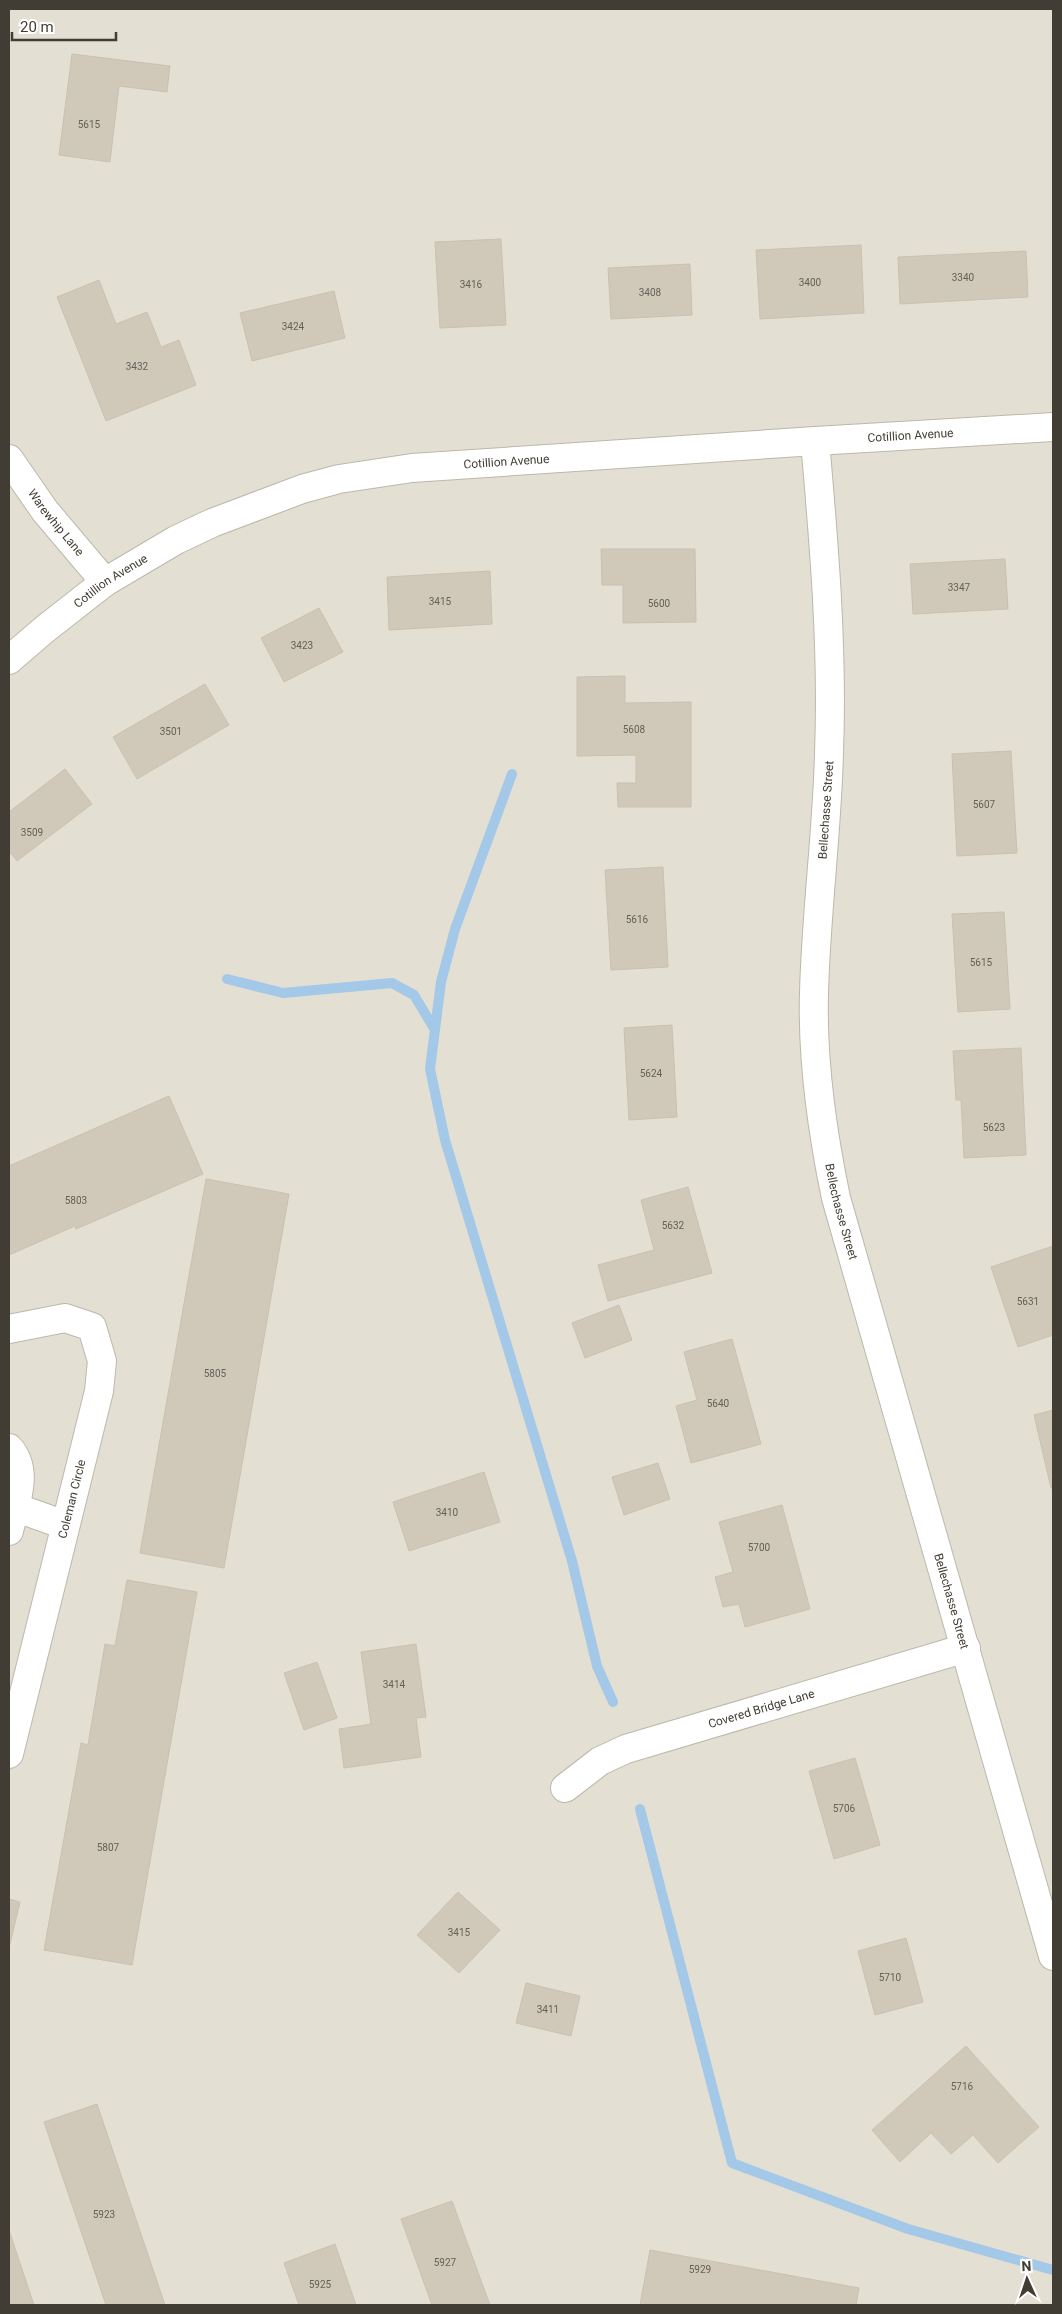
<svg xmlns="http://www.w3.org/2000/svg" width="1062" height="2314" font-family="Roboto,sans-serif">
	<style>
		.residential { fill: #e3dfd2 }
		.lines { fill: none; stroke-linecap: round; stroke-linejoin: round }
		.stream { stroke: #a3c8e8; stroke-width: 10 }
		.building { fill: #d0c9ba; stroke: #cac1ae }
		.minor-casing { stroke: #bdb8aa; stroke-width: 30 }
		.minor { stroke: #fff; stroke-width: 28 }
		.labels { text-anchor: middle; stroke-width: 5; stroke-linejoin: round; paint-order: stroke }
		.number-label { font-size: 10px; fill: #656056 }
		.street-label { font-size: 12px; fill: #413d34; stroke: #fff }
	</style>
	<rect width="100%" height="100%" fill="#f0ede3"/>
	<path class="residential" d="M9 9H1053V2305H9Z"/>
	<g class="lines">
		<path class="stream" d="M512 774 455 929 441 982 430 1069 445 1140 572 1561 597 1666 613 1702
			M227 979 283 993 392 983 414 995 435 1030
			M640 1809 732 2163 908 2229 1053 2270"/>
	</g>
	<path class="building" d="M72 54 170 66 167 92 119 86 110 162 59 155Z
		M501 239 506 325 440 328 435 242Z
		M861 245 864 313 760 319 756 250Z
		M1026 251 1028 297 900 304 898 257Z
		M690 264 692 315 611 319 608 268Z
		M99 280 116 324 147 312 161 347 179 340 196 385 106 421 57 297Z
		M334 291 345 338 252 361 240 313Z
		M601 549H695L696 622 623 623V585H602Z
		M1005 559 1008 609 913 614 910 564Z
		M490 571 492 624 389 630 387 577Z
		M319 608 343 652 284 682 261 638Z
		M625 676V703L691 702V807H618L617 783H636V755L577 756V677Z
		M205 684 229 725 137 779 113 737Z
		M1011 751 1017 853 957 856 952 754Z
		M65 769 92 804 17 861 9 851V812Z
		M663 867 668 967 611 970 605 870Z
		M1004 912 1010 1009 958 1012 952 914Z
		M672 1025 677 1117 629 1120 624 1028Z
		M1021 1048 1026 1155 964 1158 961 1100H956L953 1051Z
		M169 1096 203 1174 76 1229 75 1226 9 1255V1166Z
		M206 1179 289 1194 224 1568 140 1553Z
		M688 1187 712 1273 608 1301 598 1265 654 1250 641 1200Z
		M1053 1246V1335L1018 1347 991 1267Z
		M619 1305 632 1340 585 1358 572 1323Z
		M732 1339 761 1444 691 1463 676 1406 697 1400 684 1352Z
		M1053 1410V1488H1051L1034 1415Z
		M658 1463 670 1499 624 1515 612 1477Z
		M484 1472 500 1522 409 1551 393 1502Z
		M782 1505 810 1609 745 1627 739 1604 723 1607 715 1577 733 1572 719 1522Z
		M127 1580 197 1592 132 1965 44 1950 81 1743 88 1745 105 1644 115 1646Z
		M416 1644 426 1717 416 1718 421 1757 344 1768 339 1729 371 1724 361 1652Z
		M317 1662 337 1718 304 1730 284 1673Z
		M855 1758 880 1845 834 1859 809 1771Z
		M458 1892 500 1930 459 1973 417 1935Z
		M9 1899 20 1902 9 1948Z
		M906 1938 923 2002 875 2015 858 1951Z
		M526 1983 580 1996 571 2036 516 2023Z
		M966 2046 1039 2127 998 2163 973 2135 951 2154 931 2133 900 2162 872 2130Z
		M97 2104 165 2305H106L44 2122Z
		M452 2201 490 2305H432L401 2219Z
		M9 2230 34 2305H9Z
		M335 2244 356 2305H299L284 2263Z
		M650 2250 859 2288 856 2305H640Z"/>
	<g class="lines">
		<g class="minor-casing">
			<g id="minor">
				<path id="s1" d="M815 441C824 544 833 649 829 753 827 833 816 913 814 993 812 1062 822 1131 836 1198L1053 1956"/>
				<path id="s2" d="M9 459 45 511 105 582"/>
				<path id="s3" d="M9 660 45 629 105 582 176 540 212 523 302 489 339 479 412 468 815 441 1053 427"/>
				<path d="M9 1329 65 1318 92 1327 102 1361 99 1391 9 1754"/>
				<path d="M9 1448C30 1471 15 1504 9 1531"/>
				<path d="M14 1507 65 1525"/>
				<path id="s4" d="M565 1788 600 1761 626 1749 966 1648"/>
			</g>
		</g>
		<use href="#minor" class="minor"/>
	</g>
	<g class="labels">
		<g class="number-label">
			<text x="89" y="128">5615</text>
			<text x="963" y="281">3340</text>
			<text x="810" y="286">3400</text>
			<text x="471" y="288">3416</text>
			<text x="650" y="296">3408</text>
			<text x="293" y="330">3424</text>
			<text x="137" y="370">3432</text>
			<text x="959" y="591">3347</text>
			<text x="440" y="605">3415</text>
			<text x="659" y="607">5600</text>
			<text x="302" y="649">3423</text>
			<text x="634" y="733">5608</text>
			<text x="171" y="735">3501</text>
			<text x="984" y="808">5607</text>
			<text x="32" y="836">3509</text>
			<text x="637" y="923">5616</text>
			<text x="981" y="966">5615</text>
			<text x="651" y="1077">5624</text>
			<text x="994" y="1131">5623</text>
			<text x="76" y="1204">5803</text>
			<text x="673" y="1229">5632</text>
			<text x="1028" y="1305">5631</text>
			<text x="215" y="1377">5805</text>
			<text x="718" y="1407">5640</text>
			<text x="447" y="1516">3410</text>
			<text x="759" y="1551">5700</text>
			<text x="394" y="1688">3414</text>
			<text x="844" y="1812">5706</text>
			<text x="108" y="1851">5807</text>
			<text x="459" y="1936">3415</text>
			<text x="890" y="1981">5710</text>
			<text x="548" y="2013">3411</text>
			<text x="962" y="2090">5716</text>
			<text x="104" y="2218">5923</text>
			<text x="445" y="2266">5927</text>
			<text x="700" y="2273">5929</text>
			<text x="320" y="2288">5925</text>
		</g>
		<g class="street-label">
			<text dy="4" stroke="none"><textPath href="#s3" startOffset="954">Cotillion Avenue</textPath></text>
			<text dy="4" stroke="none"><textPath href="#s3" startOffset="549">Cotillion Avenue</textPath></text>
			<text dy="4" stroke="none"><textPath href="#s2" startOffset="79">Warewhip Lane</textPath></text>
			<text dy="4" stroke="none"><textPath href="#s3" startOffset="129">Cotillion Avenue</textPath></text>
			<text transform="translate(826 810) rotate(-86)" y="4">Bellechasse Street</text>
			<text dy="4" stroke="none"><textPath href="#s1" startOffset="774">Bellechasse Street</textPath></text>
			<text transform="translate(72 1499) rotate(-76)" y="4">Coleman Circle</text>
			<text dy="4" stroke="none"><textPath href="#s1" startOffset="1179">Bellechasse Street</textPath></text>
			<text dy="4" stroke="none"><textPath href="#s4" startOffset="214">Covered Bridge Lane</textPath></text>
		</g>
	</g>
	<rect width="1062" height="2314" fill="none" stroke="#413d34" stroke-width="20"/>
	<g transform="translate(1027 2279) rotate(357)" stroke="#ffffff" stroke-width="4" paint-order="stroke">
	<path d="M0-4L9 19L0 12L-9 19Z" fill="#413d34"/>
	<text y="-8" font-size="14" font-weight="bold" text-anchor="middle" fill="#413d34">N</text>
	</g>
	<path d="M12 32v8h104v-8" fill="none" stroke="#413d34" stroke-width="2.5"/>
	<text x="20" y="32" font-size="15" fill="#413d34" stroke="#ffffff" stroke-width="4" paint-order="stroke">20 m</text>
</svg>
